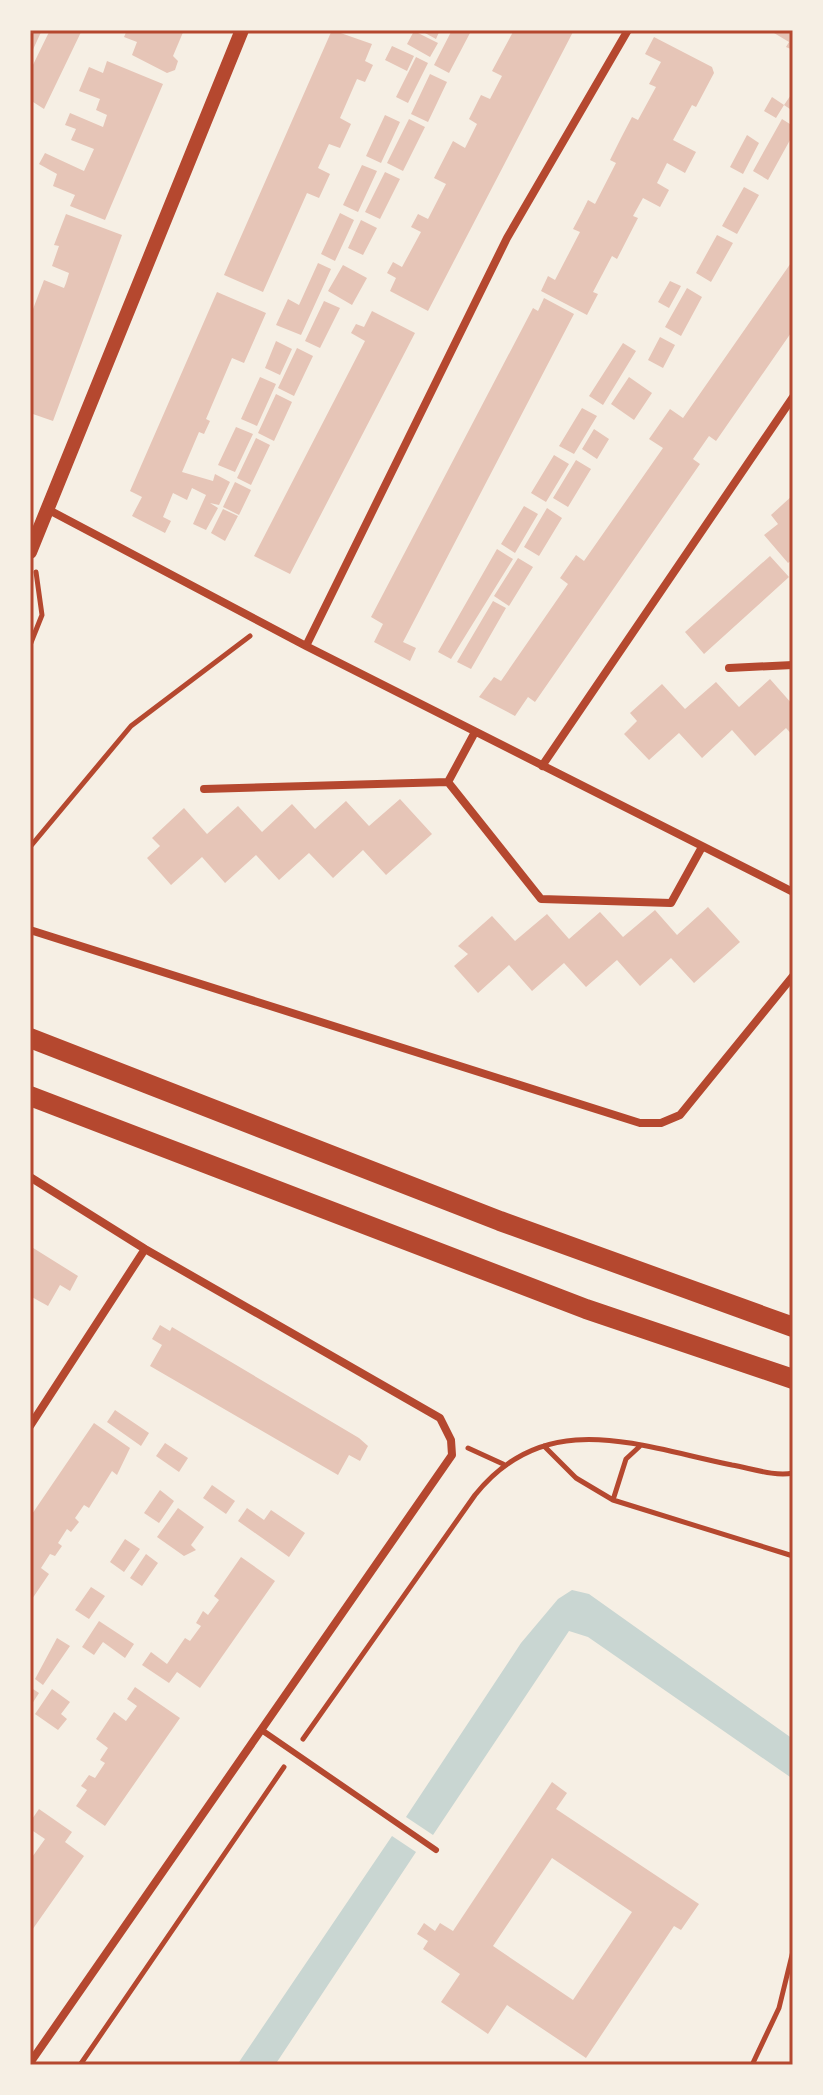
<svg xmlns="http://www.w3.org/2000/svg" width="823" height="2095" font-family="Barlow,sans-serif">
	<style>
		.water { fill: #c9d6d2 }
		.building { fill: #e6c5b7; fill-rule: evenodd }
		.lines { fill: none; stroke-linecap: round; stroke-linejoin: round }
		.path { stroke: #b5482f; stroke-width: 5 }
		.service { stroke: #b5482f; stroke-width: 6 }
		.minor { stroke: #b5482f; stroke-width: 8 }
		.tertiary { stroke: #b5482f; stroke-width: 14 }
		.primary { stroke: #b5482f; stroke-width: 20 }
		.neatline { fill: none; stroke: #b5482f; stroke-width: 3 }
	</style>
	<rect width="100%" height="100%" fill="#f6efe4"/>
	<path class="water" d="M572 1590 589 1594 793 1739V1779L588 1637 569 1631 433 1835 406 1817 521 1643 558 1599Z
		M392 1836 416 1852 275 2065H237Z"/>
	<path class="building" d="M30 30H42L30 56Z
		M50 30H82L44 109 30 100V71Z
		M127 30H184L173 56 178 61 175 70 167 73 132 55 137 42 124 37Z
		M332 30 372 44 365 61 373 65 365 82 357 79 340 118 351 124 340 148 329 144 318 168 330 174 319 198 307 193 263 292 224 275Z
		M427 30H440L436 39 425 33Z
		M452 30 470 33 449 73 434 65Z
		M514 30H574L428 311 390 291 396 278 387 273 393 262 402 267 421 232 411 227 418 214 428 219 446 184 434 178 453 141 465 148 477 124 469 119 481 95 490 99 502 76 492 71Z
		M769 30H793V50L786 47 789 42Z
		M414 31 438 43 430 57 407 44Z
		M654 37 712 67 714 73 696 107 692 105 673 140 696 152 685 173 667 163 657 183 669 190 660 207 643 198 633 216 638 218 617 259 612 256 593 292 598 294 587 315 541 291 548 276 555 280 580 232 573 229 581 214 588 200 595 204 616 163 610 160 621 138 632 117 638 120 656 87 649 84 661 62 645 54Z
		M392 46 414 56 407 71 385 60Z
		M416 57 428 63 408 103 396 97Z
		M107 61 163 84 105 220 70 206 75 195 53 186 57 174 39 164 45 153 84 171 94 149 71 140 76 129 65 125 70 113 103 127 107 115 96 110 100 99 79 91 89 67 103 73Z
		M430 74 447 82 428 122 411 114Z
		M793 92V111L784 105Z
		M772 97 784 105 776 118 764 111Z
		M385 115 400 122 381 163 366 156Z
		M409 119 425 127 403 171 387 163Z
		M782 119 793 126V142L790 140 768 180 753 171Z
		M747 135 759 143 743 174 730 167Z
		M362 165 377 171 358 212 343 205Z
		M385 172 400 179 380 219 365 212Z
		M744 187 759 195 737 234 722 226Z
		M340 213 354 220 335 261 321 254Z
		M66 214 122 235 53 421 30 413V317L44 280 64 288 66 283 69 273 52 266 59 246 54 245Z
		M361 220 377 228 363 255 348 248Z
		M717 235 733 243 711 282 696 273Z
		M793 260V330L716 441 709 436 693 459 700 464 535 702 528 697 515 716 479 697 494 677 501 681 568 584 560 578 576 555 584 561 663 448 649 439 670 409 683 418Z
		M318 263 331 269 301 335 276 325 288 299 299 305Z
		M343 265 367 278 352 305 328 291Z
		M670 281 681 286 669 308 658 302Z
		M687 288 702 297 681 336 665 327Z
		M217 292 266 313 244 363 232 358 206 419 210 421 204 434 199 432 182 472 213 481 215 474 230 482 219 505 210 503 218 508 206 530 193 524 206 495 192 488 187 500 173 493 163 517 171 521 165 533 132 516 142 497 130 491Z
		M544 298 574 314 403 642 416 648 410 661 374 642 383 624 371 617 533 308 538 311Z
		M324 301 340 308 320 348 305 341Z
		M372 311 415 333 290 574 254 556 365 341 351 333 356 324 364 327Z
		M660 337 675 345 663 368 648 360Z
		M276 341 292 349 280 375 265 368Z
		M623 343 636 351 603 405 589 396Z
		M297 348 313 356 294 396 278 388Z
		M260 377 276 384 257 426 241 419Z
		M629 377 652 393 634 420 611 404Z
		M276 394 292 402 274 441 258 433Z
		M582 408 597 416 574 454 559 446Z
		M236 427 253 434 235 472 218 465Z
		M594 429 609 439 597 459 582 449Z
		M256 438 270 445 251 485 237 478Z
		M554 455 569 464 546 502 531 493Z
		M576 460 591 469 568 507 553 498Z
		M235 482 251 490 239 515 223 507Z
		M793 495V559L788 563 764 535 778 524 771 515Z
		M524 506 538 514 515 553 501 544Z
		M547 508 562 518 539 556 524 547Z
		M223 509 238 516 225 541 211 533Z
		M497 549 513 559 451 659 438 652Z
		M770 556 789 577 704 654 685 632Z
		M518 558 533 567 509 606 494 596Z
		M493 601 506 608 471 669 457 662Z
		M770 679 793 705V736L786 728 755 756 732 730 702 758 679 733 649 760 624 734 637 721 630 713 662 684 685 709 716 682 739 707Z
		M400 799 432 834 386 875 363 850 333 878 309 853 279 880 256 855 225 883 202 857 171 885 147 858 160 846 152 838 184 808 207 834 238 806 262 832 292 804 315 829 346 801 369 826Z
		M708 907 740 942 694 983 671 958 640 986 617 960 586 987 564 963 532 991 509 965 478 993 454 966 468 954 458 946 492 916 515 941 547 914 569 939 600 912 623 937 655 910 677 935Z
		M30 1246 78 1276 70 1291 60 1285 48 1306 30 1296Z
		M160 1325 170 1331 172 1327 359 1438 368 1446 360 1461 349 1455 338 1475 150 1366 162 1345 152 1339Z
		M115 1410 149 1433 141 1446 107 1422Z
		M94 1423 130 1448 117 1475 112 1471 89 1508 84 1505 75 1518 79 1522 71 1532 67 1529 58 1543 62 1546 55 1556 50 1554 41 1568 49 1574 30 1602V1517Z
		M165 1443 188 1458 179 1472 156 1456Z
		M212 1485 235 1501 226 1514 203 1498Z
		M160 1490 174 1501 159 1523 144 1513Z
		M178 1508 204 1527 191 1545 196 1550 184 1556 157 1537Z
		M247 1508 264 1520 271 1510 305 1533 289 1557 238 1521Z
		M125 1539 140 1549 124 1572 110 1562Z
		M146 1554 158 1563 142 1586 130 1578Z
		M241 1557 275 1581 200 1688 177 1672 169 1683 142 1665 151 1652 167 1664 185 1638 190 1641 201 1626 196 1623 203 1611 208 1615 219 1600 214 1596Z
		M91 1587 105 1596 89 1619 75 1610Z
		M99 1621 134 1644 125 1658 103 1642 94 1655 82 1647Z
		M57 1638 70 1646 43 1685 35 1679Z
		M30 1687 39 1693 30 1707Z
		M135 1687 180 1718 105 1826 76 1806 87 1790 81 1786 89 1775 95 1778 105 1763 100 1760 108 1748 96 1739 114 1712 126 1721 137 1706 127 1699Z
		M52 1689 70 1702 61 1714 67 1719 58 1730 35 1714Z
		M552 1782 567 1793 556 1809 699 1904 681 1930 674 1926 586 2058 507 2005 488 2034 441 2002 460 1974 423 1949 428 1941 417 1934 424 1923 435 1931 440 1923 453 1931ZM552 1858 632 1912 573 2000 493 1946Z
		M39 1809 72 1832 65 1842 84 1856 30 1933V1860L45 1839 30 1829V1822Z"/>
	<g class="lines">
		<path class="path" d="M30 645 42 615 36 572
			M30 847 131 726 250 636
			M544 1446 576 1478 613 1500 793 1556
			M468 1448 503 1464
			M613 1500 626 1459 639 1447
			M303 1739 475 1495C546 1406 638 1446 732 1465 750 1468 775 1477 793 1473
			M80 2065 284 1767
			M752 2065 779 2008 793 1951"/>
		<path class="service" d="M263 1731 436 1850"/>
		<path class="minor" d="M47 509 306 646 793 892
			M306 646 507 238 628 30
			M729 668 793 665
			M542 766 793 397
			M448 782 541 899 671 903 702 847
			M448 782 475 732
			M204 789 448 782
			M30 930 640 1123H661L680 1115 793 976
			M30 1177 145 1249 440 1418 451 1440 452 1455 30 2063
			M30 1426 145 1249"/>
		<path class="tertiary" d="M30 552 242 30"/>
		<path class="primary" d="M30 1038 500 1221 793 1327
			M30 1096 586 1309 793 1379"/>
	</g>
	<rect width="823" height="2095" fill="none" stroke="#f6efe4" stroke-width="64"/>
	<rect x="32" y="32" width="759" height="2031" class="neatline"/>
</svg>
